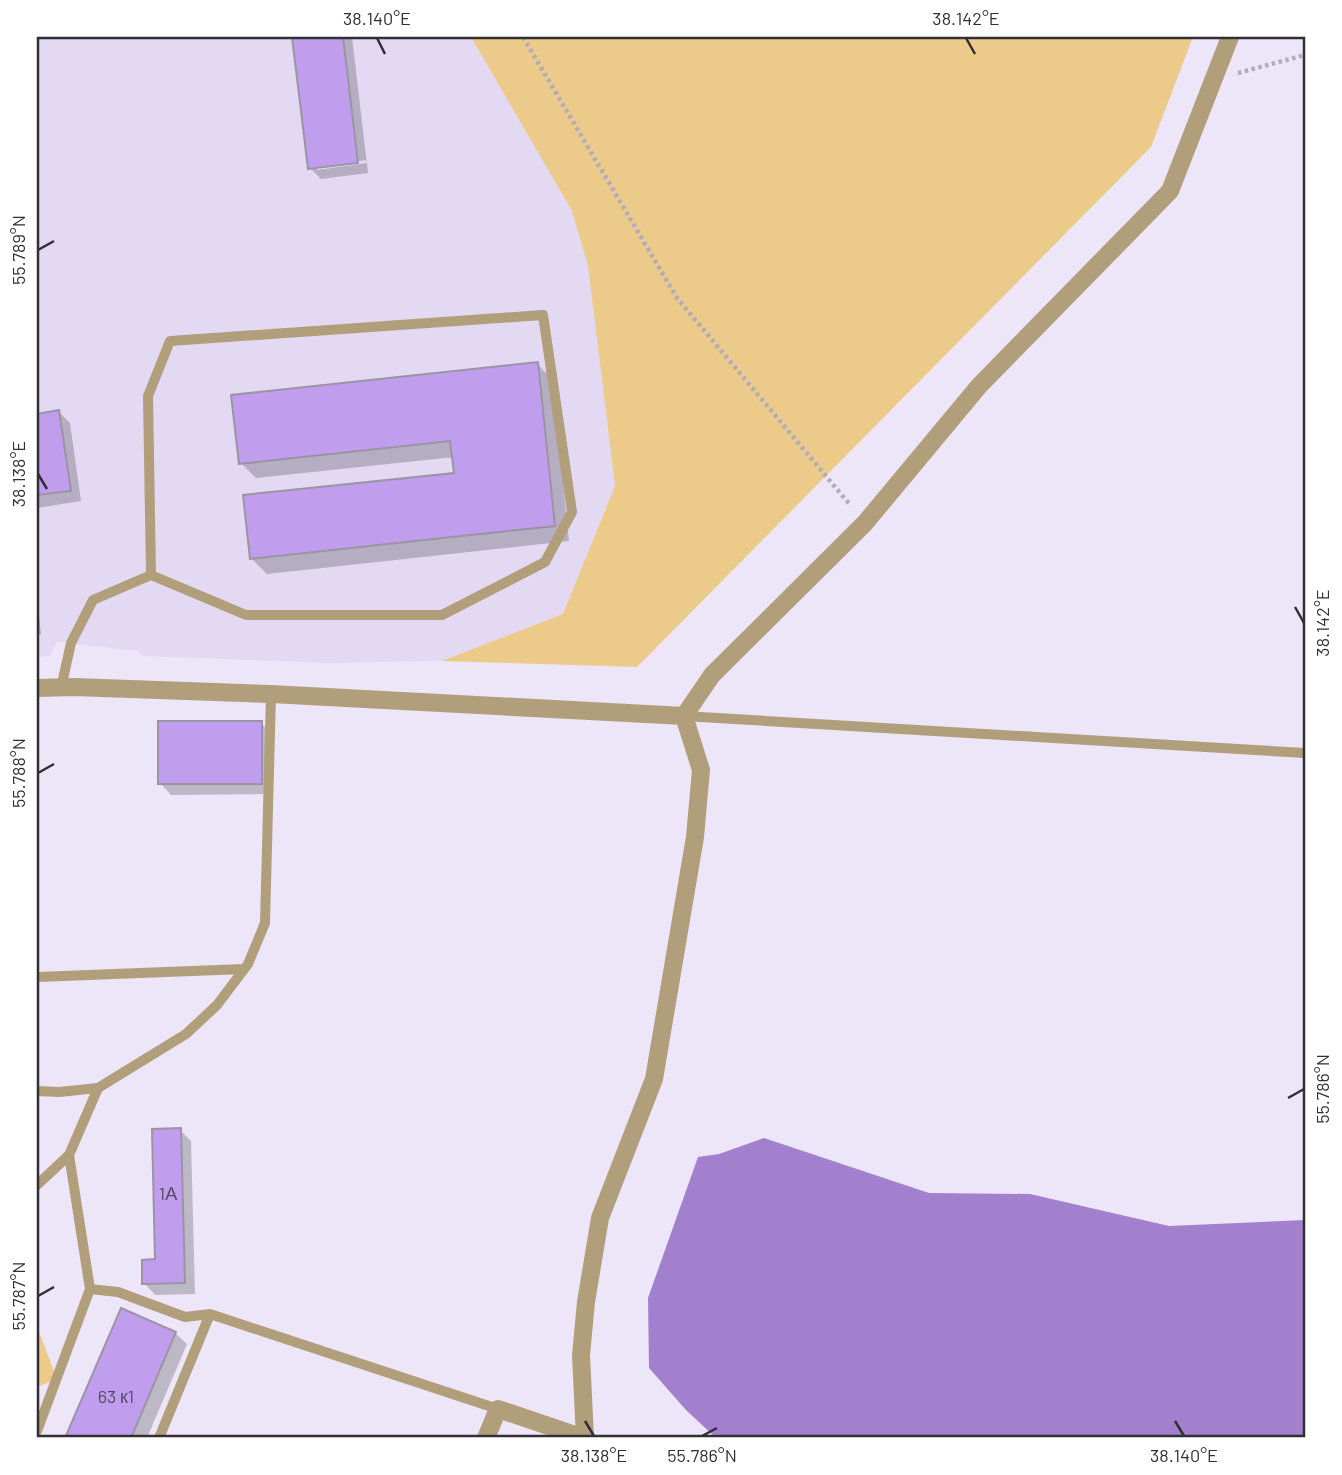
<svg xmlns="http://www.w3.org/2000/svg" width="1342" height="1475" font-family="Barlow,sans-serif">
	<style>
		.built { fill: #e3d9f2 }
		.green { fill: #ecca8a }
		.water { fill: #a380ce }
		.shadow { fill: #0003; fill-rule: evenodd }
		.building { fill: #c19dee; stroke: #9a94a4; stroke-width: 2 }
		.lines { fill: none; stroke-linecap: round; stroke-linejoin: round }
		.path { stroke: #b1abba; stroke-width: 4.5; stroke-dasharray: 3.5 3.5; stroke-linecap: butt }
		.lane { stroke: #b19e7b; stroke-width: 10 }
		.street { stroke: #b19e7b; stroke-width: 18 }
		.ticks { fill: none; stroke: #312e35; stroke-width: 2.5 }
		.labels { text-anchor: middle; stroke-width: 6; stroke-linejoin: round; paint-order: stroke }
		.number-label { font-size: 18px; fill: #554a63 }
		.neatline { fill: none; stroke: #312e35; stroke-width: 2.5 }
		.ticks-label { font-size: 18px; text-anchor: middle; fill: #312e35 }
	</style>
	<rect width="100%" height="100%" fill="#ede6f8"/>
	<path class="built" d="M37 37H471L572 211 588 266 615 486 563 614 442 661 327 663 142 656 138 651 57 642 50 656 37 657Z"/>
	<path class="green" d="M471 37H1193L1151 147 637 667 442 661 563 614 615 486 588 266 572 211Z
		M37 1326 57 1379 37 1387Z"/>
	<path class="water" d="M764 1138 929 1193 1030 1194 1169 1226 1305 1220V1438H716L686 1410 649 1368 648 1298 698 1157 719 1154Z"/>
	<path class="shadow" d="M293 37H352L368 173 321 179 310 168ZM367 160V163L317 170V166Z
		M537 364 552 379 569 541 267 574 252 559 456 474 454 457 256 478 241 463Z
		M59 412 70 423 81 501 37 508V415Z
		M37 597 41 634 37 635Z
		M261 723 272 734V794L171 795 160 783Z
		M180 1130 191 1141 195 1294 155 1295 144 1283 157 1261Z
		M122 1310 175 1333 187 1344 147 1438H67Z"/>
	<path class="building" d="M292 37H343L358 163 308 169Z
		M538 362 555 526 250 559 243 495 454 473 450 441 239 464 231 395Z
		M59 410 71 491 37 495V414Z
		M158 721H262V784H158Z
		M181 1128 185 1283 142 1284V1260L155 1259 152 1129Z
		M121 1308 176 1332 131 1438H65Z"/>
	<g class="lines">
		<path class="path" d="M523 37 677 298 851 506
			M1238 73 1305 55"/>
		<path class="lane" d="M61 688 71 643 93 600 151 575 246 615H442L545 562 572 512 543 315 170 341 148 396 151 575
			M271 694 265 923 248 964 217 1005 186 1034 98 1088 69 1155 90 1289 118 1292 185 1317 210 1314 498 1409
			M684 716 1305 753
			M37 977 244 969
			M37 1091 59 1092 98 1088
			M37 1185 69 1155
			M37 1431 90 1289
			M159 1438 210 1314"/>
		<path class="street" d="M37 688 74 687 271 694 684 716
			M684 716 712 675 865 523 979 386 1170 191 1230 37
			M486 1438 498 1409 584 1438
			M585 1438 581 1355 586 1302 600 1218 654 1079 695 837 701 770 684 716"/>
	</g>
	<path class="ticks" d="M377 38 385 54M966 38 975 54M38 250 54 241M38 474 47 489M1295 607 1304 623M38 773 54 764M1288 1098 1304 1089M38 1296 54 1287M585 1421 594 1436M1175 1421 1184 1436M702 1436 717 1428"/>
	<g class="labels">
		<g class="number-label">
			<text x="168" y="1200">1А</text>
			<text x="116" y="1403">63 к1</text>
		</g>
	</g>
	<rect width="1342" height="1475" fill="none" stroke="#ffffff" stroke-width="77"/>
	<rect x="38" y="38" width="1266" height="1398" class="neatline"/>
	<g class="ticks-label">
		<text x="377" y="25">38.140°E</text>
		<text x="966" y="25">38.142°E</text>
		<text transform="translate(19 250) rotate(-90)" y="6">55.789°N</text>
		<text transform="translate(19 474) rotate(-90)" y="6">38.138°E</text>
		<text transform="translate(1323 623) rotate(-90)" y="6">38.142°E</text>
		<text transform="translate(19 773) rotate(-90)" y="6">55.788°N</text>
		<text transform="translate(1323 1089) rotate(-90)" y="6">55.786°N</text>
		<text transform="translate(19 1296) rotate(-90)" y="6">55.787°N</text>
		<text x="594" y="1462">38.138°E</text>
		<text x="702" y="1462">55.786°N</text>
		<text x="1184" y="1462">38.140°E</text>
	</g>
</svg>
